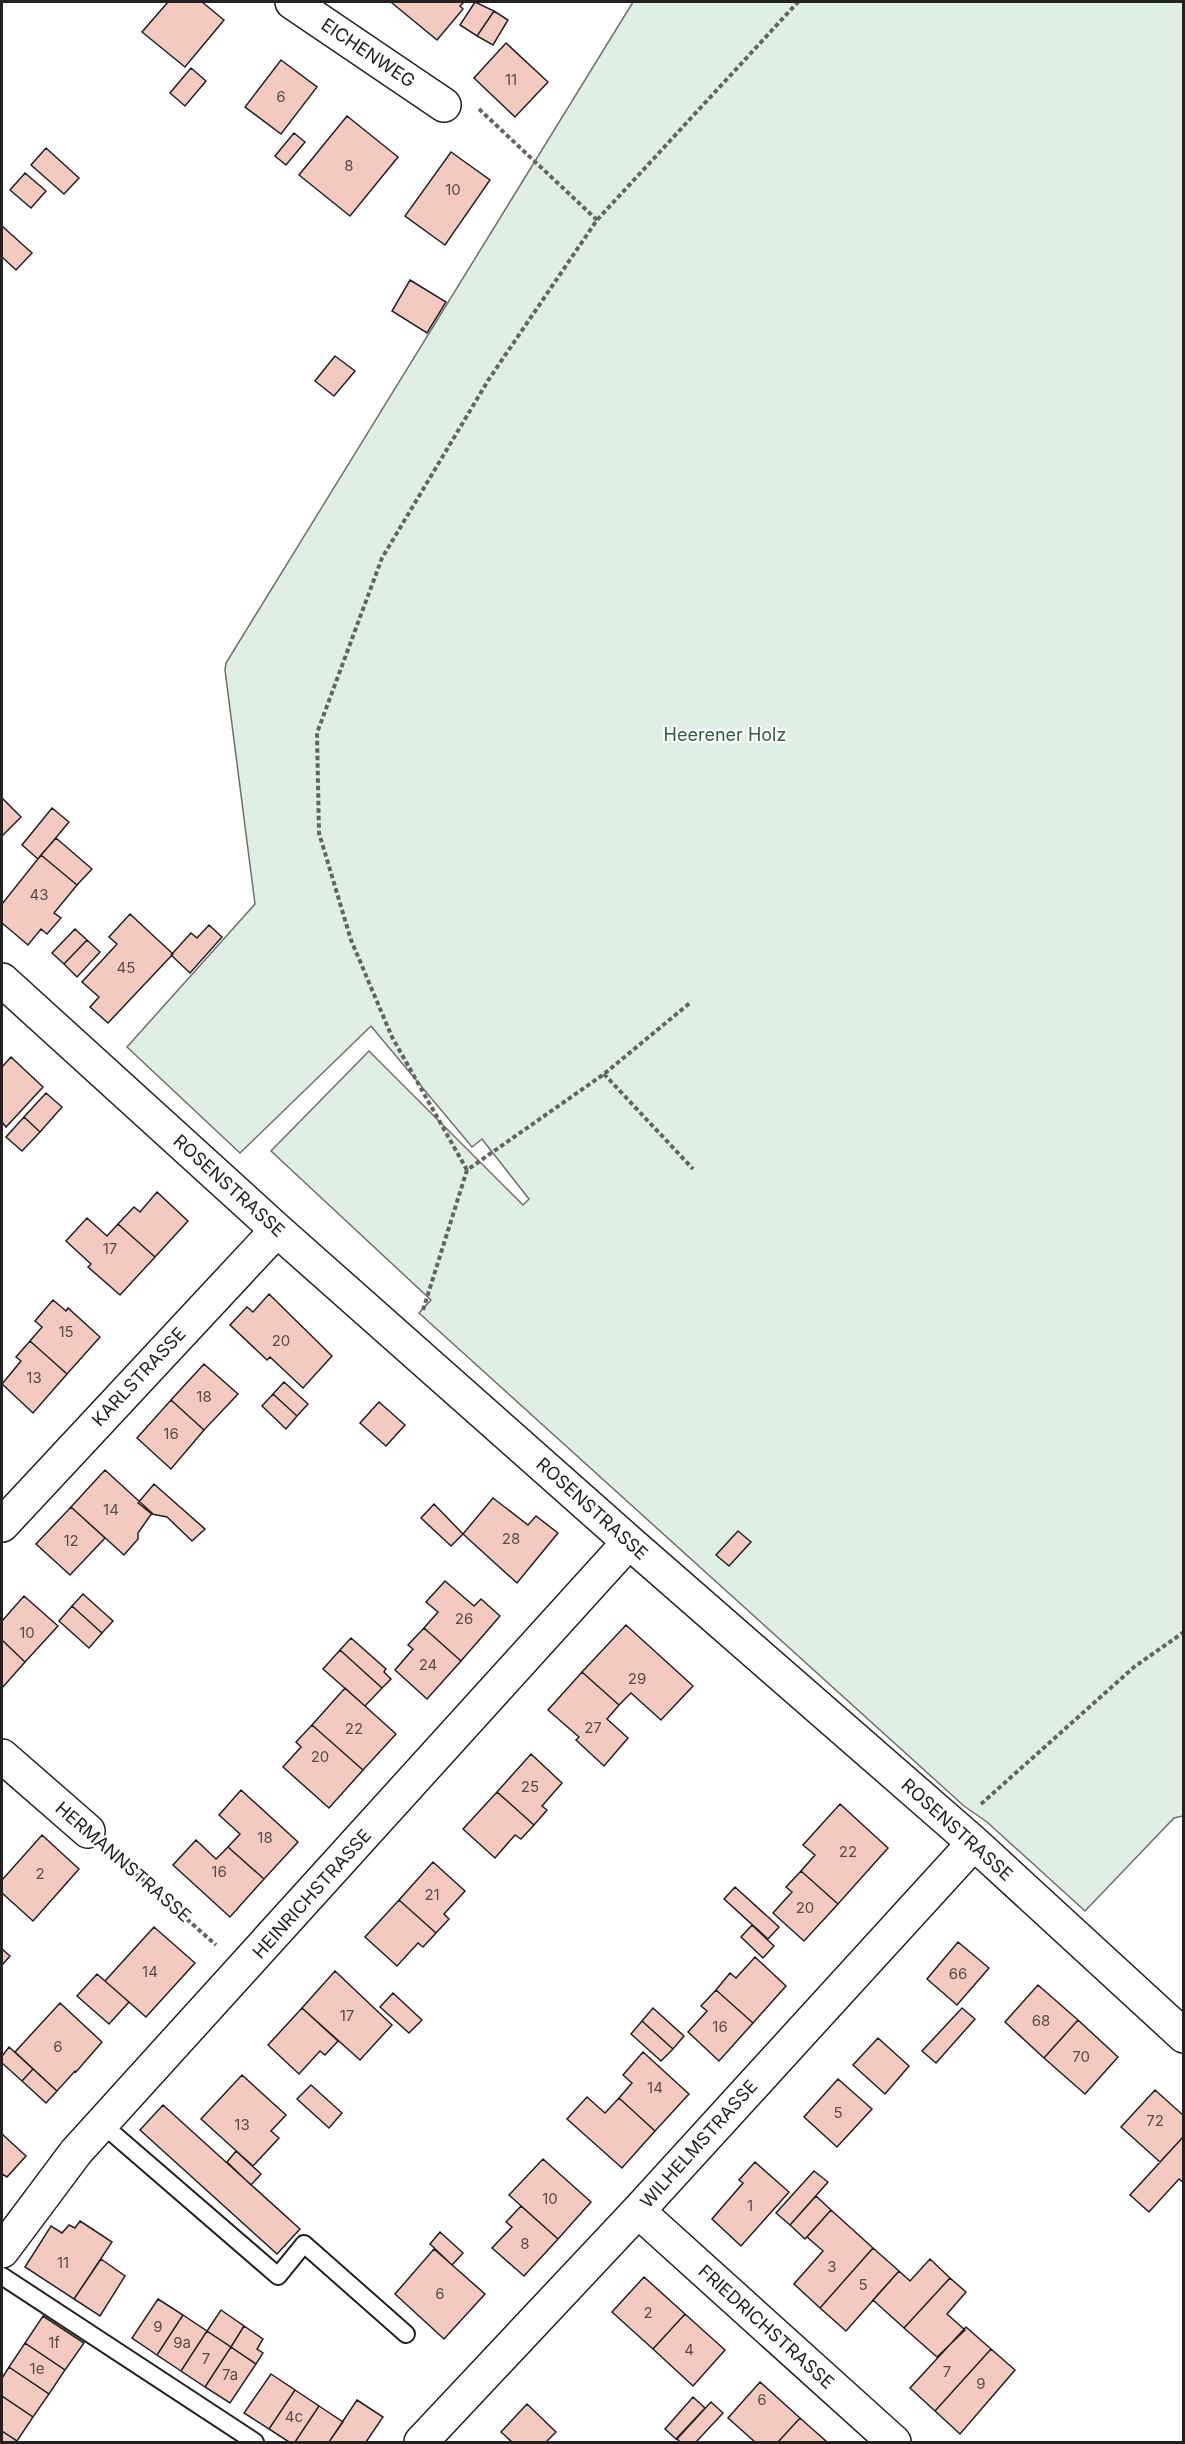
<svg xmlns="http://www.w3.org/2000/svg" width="1185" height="2444" font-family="Inter,sans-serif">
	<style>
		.green { fill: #e0efe3; stroke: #6f6f6f; stroke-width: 1.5 }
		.building { fill: #f3c9c0; stroke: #222; stroke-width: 1.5 }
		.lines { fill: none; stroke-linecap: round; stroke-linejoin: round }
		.service-casing { stroke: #222; stroke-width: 20 }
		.minor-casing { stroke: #222; stroke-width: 36 }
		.path { stroke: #646464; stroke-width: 4; stroke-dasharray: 4.5 3; stroke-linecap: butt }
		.service { stroke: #fff; stroke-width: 16 }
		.minor { stroke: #fff; stroke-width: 33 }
		.labels { text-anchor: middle; stroke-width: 4.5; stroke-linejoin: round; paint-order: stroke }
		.number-label { font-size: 15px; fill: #564c4a }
		.street-label { font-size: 18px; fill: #222; stroke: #fff }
		.park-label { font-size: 18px; fill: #2f5e38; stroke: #fff }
	</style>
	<rect width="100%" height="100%" fill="#fff"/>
	<path class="green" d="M633 2H1183V1816L1174 1818 1085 1911 987 1822 964 1806 419 1313 431 1300 271 1151 369 1051 523 1205 529 1199 482 1139 472 1147 371 1026 240 1153 127 1047 255 904 225 670 226 663Z"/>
	<path class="building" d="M168 2H202L224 20 185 67 142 32Z
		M393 2H464L460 6 463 9 437 40 392 3Z
		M475 2 494 11 477 36 460 25Z
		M494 11 508 20 493 45 477 36Z
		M506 43 548 82 515 117 474 78Z
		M281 60 317 87 281 134 245 107Z
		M191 68 206 81 185 106 170 93Z
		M347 116 398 157 350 216 299 175Z
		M294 133 305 142 286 165 275 156Z
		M46 148 79 178 64 194 31 165Z
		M451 152 490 180 445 245 405 216Z
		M25 173 46 191 31 208 10 190Z
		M2 226 32 253 16 270 2 257Z
		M410 280 446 302 427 333 392 311Z
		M335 356 355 371 334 396 315 381Z
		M2 798 21 817 2 836Z
		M52 808 69 822 38 859 22 845Z
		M56 838 92 869 77 885 41 855Z
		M41 855 77 885 54 913 61 918 47 934 41 929 28 945 2 923V904Z
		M130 914 173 954 108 1023 90 1007 99 997 82 982 117 944 109 937Z
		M209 925 222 937 190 973 171 955 191 933 197 938Z
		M75 929 87 940 64 964 52 953Z
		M87 940 100 952 77 977 64 964Z
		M11 1057 43 1087 6 1127 2 1122V1067Z
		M46 1093 62 1107 40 1132 24 1117Z
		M24 1117 40 1132 22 1151 6 1137Z
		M157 1192 188 1221 155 1257 118 1224 134 1207 140 1212Z
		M87 1218 107 1236 118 1224 155 1257 120 1295 88 1267 91 1264 66 1241Z
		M269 1294 332 1356 303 1388 270 1357 267 1360 230 1325 247 1307 253 1312Z
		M53 1300 66 1311 68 1308 100 1337 67 1374 30 1341 42 1327 35 1321Z
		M30 1341 67 1374 33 1413 2 1384 21 1361 16 1357Z
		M204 1364 238 1394 204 1430 171 1400Z
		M284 1382 308 1404 297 1416 273 1394Z
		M273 1394 297 1416 286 1429 262 1406Z
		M171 1400 204 1430 171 1469 137 1438Z
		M379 1402 405 1425 386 1446 360 1423Z
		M105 1470 152 1513 138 1533V1539L124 1555 71 1507Z
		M154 1484 205 1529 192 1541 167 1517 152 1514 138 1503Z
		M493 1498 528 1525 536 1516 558 1533 517 1583 463 1534Z
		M434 1504 463 1534 451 1546 421 1518Z
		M71 1507 105 1538 70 1575 36 1544Z
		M738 1531 751 1542 729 1566 716 1555Z
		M445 1581 474 1606 481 1599 500 1616 461 1661 424 1628 438 1612 426 1602Z
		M83 1594 113 1621 102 1633 72 1606Z
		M24 1596 58 1626 25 1662 2 1640V1621Z
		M72 1606 102 1633 89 1648 59 1621Z
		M626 1625 693 1686 661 1720 631 1693 619 1705 582 1672Z
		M424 1628 461 1661 427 1699 395 1670 413 1649 408 1645Z
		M351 1638 386 1669 384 1672 391 1679 382 1688 340 1650Z
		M2 1640 25 1662 2 1688Z
		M340 1650 382 1688 365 1706 323 1669Z
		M582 1672 619 1705 607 1719 628 1738 604 1766 576 1740 579 1737 548 1710Z
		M345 1688 396 1734 363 1770 312 1725Z
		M312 1725 363 1770 329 1808 283 1767 301 1747 296 1742Z
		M531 1754 562 1783 542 1806 547 1810 534 1825 497 1792Z
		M241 1790 298 1842 264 1879 228 1847 240 1834 219 1815Z
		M497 1792 534 1825 521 1839 515 1835 495 1858 463 1829Z
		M840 1804 888 1848 838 1904 801 1871 815 1855 803 1845Z
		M42 1835 79 1869 33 1921 2 1893V1880Z
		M196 1840 216 1859 228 1847 264 1879 230 1917 173 1865Z
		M433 1862 465 1891 444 1914 449 1919 436 1933 399 1900Z
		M801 1871 838 1904 804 1941 773 1913 792 1892 786 1887Z
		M735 1887 779 1927 768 1939 724 1899Z
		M399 1900 436 1933 423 1947 418 1943 397 1966 365 1937Z
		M752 1925 774 1946 763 1958 741 1937Z
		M154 1927 195 1963 146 2017 105 1981Z
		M958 1942 989 1968 957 2005 927 1979Z
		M2 1949 10 1956 2 1965Z
		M755 1957 786 1986 753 2023 716 1990 730 1973 736 1978Z
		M335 1971 392 2025 360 2060 302 2008Z
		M97 1974 129 2002 109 2024 77 1996Z
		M1038 1985 1078 2020 1044 2058 1005 2022Z
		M716 1990 753 2023 719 2061 688 2032 707 2011 701 2006Z
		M393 1993 422 2020 409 2033 380 2007Z
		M60 2003 102 2042 76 2072 75 2071 57 2091 15 2052Z
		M302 2008 338 2041 325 2055 320 2051 299 2074 268 2045Z
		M653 2008 684 2036 673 2049 642 2021Z
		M962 2008 975 2019 936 2063 922 2051Z
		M1078 2020 1118 2057 1085 2094 1044 2058Z
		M642 2021 673 2049 661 2061 631 2034Z
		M878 2038 909 2066 885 2094 853 2065Z
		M9 2047 33 2069 22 2081 2 2063V2056Z
		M643 2052 689 2094 655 2131 619 2098 632 2083 623 2075Z
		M33 2069 57 2091 46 2103 22 2081Z
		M242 2075 286 2115 271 2131 279 2138 253 2166 201 2119Z
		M838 2079 872 2109 837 2147 804 2117Z
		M311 2085 342 2113 329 2128 297 2099Z
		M1155 2090 1184 2116V2136L1160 2162 1121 2127Z
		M587 2097 605 2113 619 2098 655 2131 622 2168 567 2119Z
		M163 2105 300 2229 277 2254 140 2130Z
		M2 2134 26 2156 7 2177 2 2174Z
		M1184 2136V2183L1179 2179 1149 2212 1130 2195Z
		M236 2151 261 2174 251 2185 227 2162Z
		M543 2159 591 2202 558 2239 509 2195Z
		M755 2162 789 2192 741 2246 712 2219 743 2183 739 2180Z
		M814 2171 828 2182 790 2225 776 2213Z
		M816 2196 831 2210 805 2239 790 2225Z
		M521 2206 558 2239 524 2276 492 2248 512 2227 506 2222Z
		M831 2210 873 2248 820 2308 794 2284 823 2251 807 2237Z
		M80 2221 112 2242 74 2299 25 2267 51 2226 62 2233 69 2225 75 2228Z
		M440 2232 463 2253 452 2265 430 2244Z
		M873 2248 899 2271 846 2331 820 2308Z
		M434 2249 485 2294 444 2339 395 2294Z
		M101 2259 125 2276 100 2316 74 2299Z
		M930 2259 950 2278 904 2328 873 2300 899 2271 910 2281Z
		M644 2277 685 2314 653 2349 612 2312Z
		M950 2278 966 2292 947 2314 965 2330 937 2357 904 2328Z
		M158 2299 183 2315 157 2355 132 2338Z
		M221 2310 244 2326 231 2347 207 2331Z
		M685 2314 725 2350 693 2386 653 2349Z
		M183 2315 207 2331 181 2371 157 2355Z
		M43 2316 84 2343 65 2370 25 2343Z
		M244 2326 263 2339 257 2349 263 2353 256 2364 231 2347Z
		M966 2327 991 2349 935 2411 910 2388Z
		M207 2331 231 2347 205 2387 181 2371Z
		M25 2343 65 2370 49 2394 9 2367Z
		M231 2347 256 2364 230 2403 205 2387Z
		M991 2349 1015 2370 960 2434 935 2411Z
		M9 2367 49 2394 33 2417 2 2396V2378Z
		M271 2374 295 2390 269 2429 244 2413Z
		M760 2382 800 2418 778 2442H755L728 2418Z
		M295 2390 319 2406 295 2442H289L269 2429Z
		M2 2396 33 2417 17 2441 2 2431Z
		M693 2397 705 2408 676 2439 665 2429Z
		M357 2400 383 2417 366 2442H329Z
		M711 2402 723 2413 696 2442H680L677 2439Z
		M527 2404 556 2432 546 2442H512L501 2432Z
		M319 2406 343 2422 329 2442H295Z
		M800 2418 827 2442H778Z
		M2 2431 17 2441V2442H2Z"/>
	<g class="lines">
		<g class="service-casing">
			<path id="service" d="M102 2124 278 2276 304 2244 406 2334
				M2 2276 255 2442"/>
		</g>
		<g class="minor-casing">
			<path id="minor" d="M292 2 444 105
				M2 980 277 1230 629 1542 974 1843 1184 2036
				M2 1525 277 1230
				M2 1756 88 1831
				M638 2211 894 2442
				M2 2251 76 2152 629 1542
				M421 2442 638 2211 974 1843"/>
		</g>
		<path class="path" d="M479 109 597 220
			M604 1074 693 1169
			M467 1170 392 1037 351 940 319 833 317 733 382 558 489 379 597 220 798 2
			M423 1310 467 1170 604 1074 691 1002
			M981 1804 1134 1667 1184 1632
			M114 1854 216 1945"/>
		<use href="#service" class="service"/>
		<use href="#minor" class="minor"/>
	</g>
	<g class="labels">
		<g class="number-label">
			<text x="511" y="85">11</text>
			<text x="281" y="102">6</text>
			<text x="349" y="171">8</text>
			<text x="453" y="195">10</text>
			<text x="39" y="900">43</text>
			<text x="126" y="973">45</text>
			<text x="110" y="1254">17</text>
			<text x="66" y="1337">15</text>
			<text x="281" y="1346">20</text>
			<text x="34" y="1383">13</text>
			<text x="204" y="1402">18</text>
			<text x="171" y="1439">16</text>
			<text x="111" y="1515">14</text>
			<text x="511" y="1544">28</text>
			<text x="71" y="1546">12</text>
			<text x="464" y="1624">26</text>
			<text x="27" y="1638">10</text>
			<text x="428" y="1670">24</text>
			<text x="637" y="1684">29</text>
			<text x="593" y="1733">27</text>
			<text x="354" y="1734">22</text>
			<text x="320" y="1762">20</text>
			<text x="530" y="1792">25</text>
			<text x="265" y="1843">18</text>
			<text x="848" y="1857">22</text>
			<text x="219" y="1877">16</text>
			<text x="40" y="1879">2</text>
			<text x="432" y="1900">21</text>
			<text x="805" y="1913">20</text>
			<text x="150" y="1977">14</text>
			<text x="958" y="1979">66</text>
			<text x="347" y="2021">17</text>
			<text x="1041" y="2026">68</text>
			<text x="720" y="2032">16</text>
			<text x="58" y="2052">6</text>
			<text x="1081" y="2062">70</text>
			<text x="655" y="2093">14</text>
			<text x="838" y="2118">5</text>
			<text x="1155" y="2126">72</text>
			<text x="242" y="2130">13</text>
			<text x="550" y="2204">10</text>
			<text x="750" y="2211">1</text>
			<text x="525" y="2249">8</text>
			<text x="63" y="2268">11</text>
			<text x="832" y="2272">3</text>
			<text x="863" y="2290">5</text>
			<text x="440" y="2299">6</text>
			<text x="648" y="2318">2</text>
			<text x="158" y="2332">9</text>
			<text x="54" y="2348">1f</text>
			<text x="182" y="2348">9a</text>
			<text x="689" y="2355">4</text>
			<text x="206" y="2364">7</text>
			<text x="37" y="2374">1e</text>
			<text x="947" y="2377">7</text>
			<text x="230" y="2380">7a</text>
			<text x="981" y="2389">9</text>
			<text x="762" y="2405">6</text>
			<text x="294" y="2422">4c</text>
		</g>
		<g class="street-label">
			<text transform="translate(368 53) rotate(34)" y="6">EICHENWEG</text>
			<text transform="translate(229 1186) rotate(42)" y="6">ROSENSTRASSE</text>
			<text transform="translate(139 1377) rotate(-47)" y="6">KARLSTRASSE</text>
			<text transform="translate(592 1509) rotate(42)" y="6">ROSENSTRASSE</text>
			<text transform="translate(957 1830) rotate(42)" y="6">ROSENSTRASSE</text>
			<text transform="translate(123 1862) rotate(41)" y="6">HERMANNSTRASSE</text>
			<text transform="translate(312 1894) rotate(-48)" y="6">HEINRICHSTRASSE</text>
			<text transform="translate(699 2144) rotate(-48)" y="6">WILHELMSTRASSE</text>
			<text transform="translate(766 2327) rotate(42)" y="6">FRIEDRICHSTRASSE</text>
		</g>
		<g class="park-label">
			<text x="725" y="741">Heerener Holz</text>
		</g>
	</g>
	<rect width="1185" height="2444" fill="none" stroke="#222222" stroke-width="6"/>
</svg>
